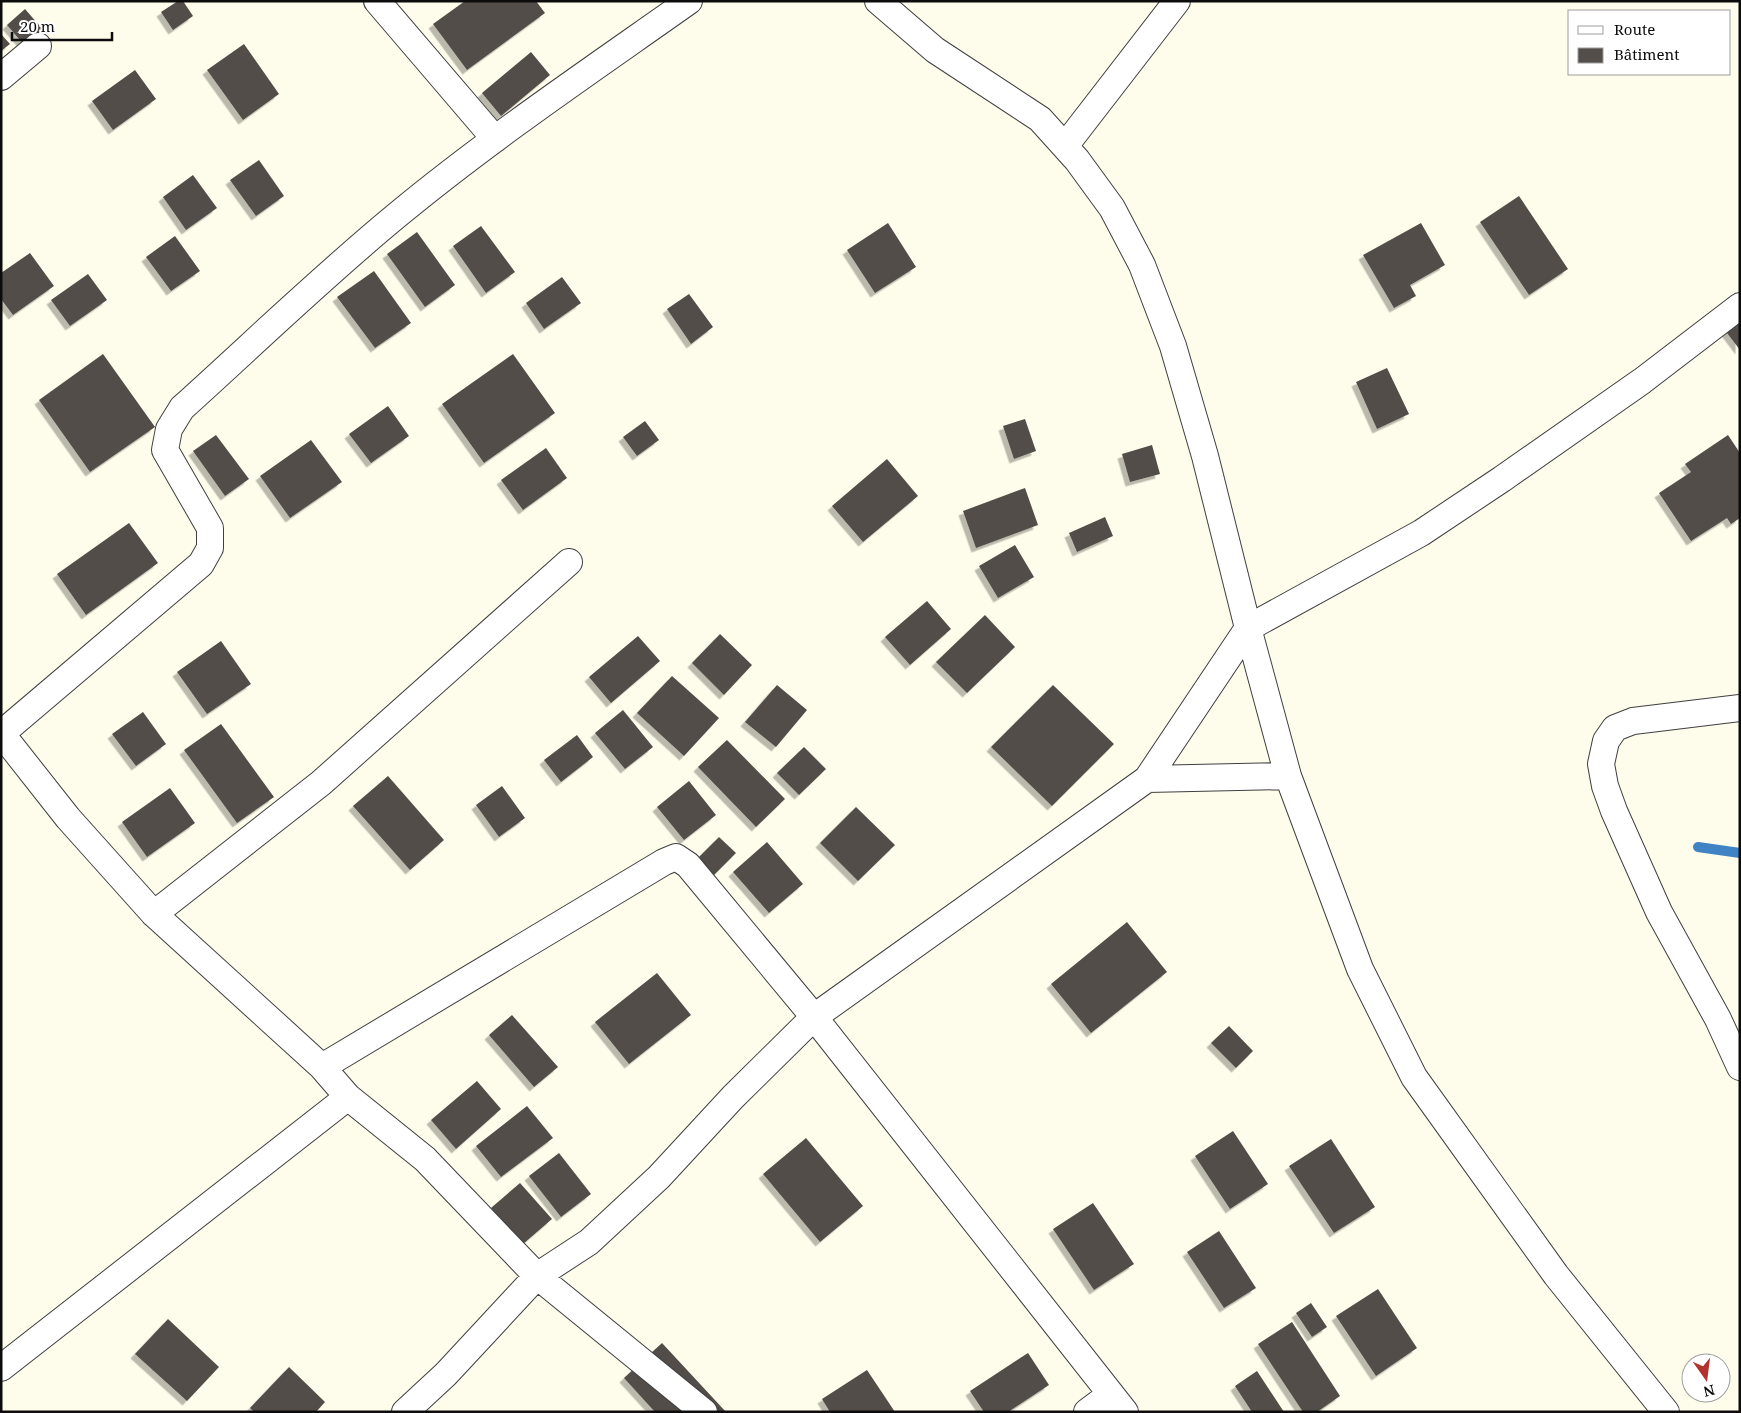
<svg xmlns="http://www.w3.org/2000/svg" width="1741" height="1413" font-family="'Noto Serif',serif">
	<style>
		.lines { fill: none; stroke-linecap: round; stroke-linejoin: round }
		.stream { stroke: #3f83c4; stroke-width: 10 }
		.building { fill: #534e49; filter: url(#shadow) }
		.minor-casing { stroke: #3f3f3f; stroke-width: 28 }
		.minor { stroke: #fff; stroke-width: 26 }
	</style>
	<defs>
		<filter id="shadow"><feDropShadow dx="-4.5" dy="4.5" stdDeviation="0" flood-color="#0004"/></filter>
	</defs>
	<rect width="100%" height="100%" fill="#fefceb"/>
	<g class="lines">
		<path class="stream" d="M1698 847 1740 853"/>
	</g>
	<path class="building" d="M178 1H183L193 16 173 30 161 12Z
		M465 1H536L545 13 467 70 433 24Z
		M25 9 45 32 26 47 7 25Z
		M1 34 10 44 1 51Z
		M244 44 279 94 243 120 207 70Z
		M531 52 550 75 501 116 482 93Z
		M135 70 156 99 113 130 92 101Z
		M259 160 284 196 256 216 230 180Z
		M193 175 217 208 186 230 163 197Z
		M1519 196 1568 269 1529 295 1480 222Z
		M888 223 916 267 875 293 847 250Z
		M1421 223 1445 265 1410 285 1416 296 1394 308 1363 255Z
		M481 226 515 272 486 293 453 246Z
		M417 232 455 285 425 307 387 254Z
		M175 236 200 271 171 291 146 257Z
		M30 253 54 286 13 315 1 299V273Z
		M374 271 411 323 375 348 337 297Z
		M88 274 107 300 70 326 51 300Z
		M562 277 581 303 544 329 526 303Z
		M689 294 713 327 691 344 667 309Z
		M1740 318V350L1724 329Z
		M103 354 155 427 90 472 39 400Z
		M513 354 555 413 484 463 442 404Z
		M1387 368 1409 414 1377 429 1356 382Z
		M388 406 409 436 371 463 349 434Z
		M1025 419 1036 451 1014 459 1003 426Z
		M645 421 659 440 637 456 623 437Z
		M216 435 249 479 225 496 193 451Z
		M1728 435 1740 453V518L1731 524 1727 518 1691 541 1659 493 1691 472 1685 464Z
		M311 440 342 482 290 518 260 476Z
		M1152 445 1160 474 1130 482 1122 454Z
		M546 448 567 478 523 510 501 480Z
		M887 459 918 496 863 542 832 506Z
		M1025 488 1038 525 976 548 963 511Z
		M1105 517 1113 536 1077 552 1069 533Z
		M129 523 158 563 86 615 57 574Z
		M1015 545 1034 577 998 598 979 566Z
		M927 601 951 629 910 665 885 637Z
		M985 615 1015 647 967 693 936 662Z
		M720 634 752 665 724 695 692 663Z
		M638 636 660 661 611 703 589 677Z
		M221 641 251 684 207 714 177 672Z
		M672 676 719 718 684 756 637 713Z
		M777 685 807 710 776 747 745 722Z
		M1053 685 1114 744 1052 806 991 747Z
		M623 710 653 747 625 769 595 733Z
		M143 712 166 744 136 766 112 734Z
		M221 724 274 797 237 823 184 750Z
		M577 735 593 757 561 782 544 760Z
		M727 740 785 799 756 827 698 767Z
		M804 747 826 769 799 795 777 773Z
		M388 776 444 840 410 870 353 806Z
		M689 781 716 815 684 840 657 807Z
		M502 786 525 818 499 837 476 805Z
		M170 788 195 823 147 857 122 822Z
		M856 807 895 845 858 881 820 843Z
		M719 837 736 853 710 879 694 862Z
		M767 842 803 884 769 913 733 872Z
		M1127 922 1167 972 1091 1033 1051 984Z
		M657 973 691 1015 629 1064 595 1022Z
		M512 1015 558 1067 534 1087 489 1035Z
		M1229 1026 1253 1051 1236 1068 1211 1043Z
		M477 1081 501 1109 456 1149 431 1120Z
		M527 1106 553 1138 501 1177 476 1146Z
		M1233 1131 1268 1184 1230 1209 1195 1156Z
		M806 1138 863 1206 820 1242 763 1174Z
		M1331 1139 1375 1207 1334 1233 1289 1166Z
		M559 1153 591 1194 561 1217 529 1176Z
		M520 1183 552 1219 523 1244 491 1208Z
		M1093 1203 1134 1264 1094 1290 1053 1229Z
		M1219 1231 1256 1288 1224 1308 1187 1252Z
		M1378 1289 1417 1348 1376 1376 1336 1316Z
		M1311 1303 1327 1327 1312 1337 1296 1313Z
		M168 1319 219 1367 187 1401 135 1354Z
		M1292 1322 1340 1396 1317 1412H1303L1258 1344Z
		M662 1343 726 1412H655L624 1378Z
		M1028 1353 1049 1385 1008 1412H984L970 1391Z
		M289 1367 325 1402 316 1412H254L250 1408Z
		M867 1370 895 1412H830L822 1399Z
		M1257 1371 1284 1412H1252L1235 1386Z"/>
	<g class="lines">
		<g class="minor-casing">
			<path id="minor" d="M377 1 495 139
				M878 1 935 50 1040 119 1077 160 1112 208 1142 265 1173 346 1205 456 1248 628 1288 776 1360 969 1414 1077 1556 1275 1666 1412
				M1 77 38 46
				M1065 146 1177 1
				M1740 708 1633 721 1615 728 1606 741 1601 764 1605 786 1614 811 1659 912 1718 1019 1740 1067
				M1 733 68 818 154 914 322 1067 348 1097 425 1159 537 1276 704 1412
				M2 733 201 564 210 548V528L165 450 169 429 182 408C253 344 322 277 396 216 489 139 590 71 689 1
				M1147 779 1248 628 1421 533 1502 479 1642 381 1740 306
				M154 914 321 783 569 562
				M322 1067 664 862 676 857 688 865 814 1017 1125 1412
				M1 1368 348 1097
				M405 1412 446 1374 537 1276 589 1242 659 1177 733 1097 814 1017 1147 779 1288 776
				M1087 1412 1111 1394"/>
		</g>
		<use href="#minor" class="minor"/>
	</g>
	<rect width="1741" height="1413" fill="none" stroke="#0c0c0c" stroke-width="5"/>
	<rect x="1568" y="10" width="162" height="65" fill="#ffffff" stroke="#9e9e9e"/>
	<rect x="1578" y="26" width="25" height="8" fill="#ffffff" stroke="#9e9e9e"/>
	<text x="1614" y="35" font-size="15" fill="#0c0c0c">Route</text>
	<rect x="1578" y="48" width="25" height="15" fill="#534e49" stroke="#9e9e9e"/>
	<text x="1614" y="60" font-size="15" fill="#0c0c0c">Bâtiment</text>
	<g transform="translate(1706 1378) rotate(166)"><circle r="24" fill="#ffffff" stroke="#9e9e9e"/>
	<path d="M0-4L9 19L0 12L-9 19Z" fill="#b2332d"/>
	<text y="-8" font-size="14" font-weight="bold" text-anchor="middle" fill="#0c0c0c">N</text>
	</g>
	<path d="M12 32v8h100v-8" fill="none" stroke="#0c0c0c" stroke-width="2.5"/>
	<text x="20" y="32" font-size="15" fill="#0c0c0c" stroke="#ffffff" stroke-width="4" paint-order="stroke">20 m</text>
</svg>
